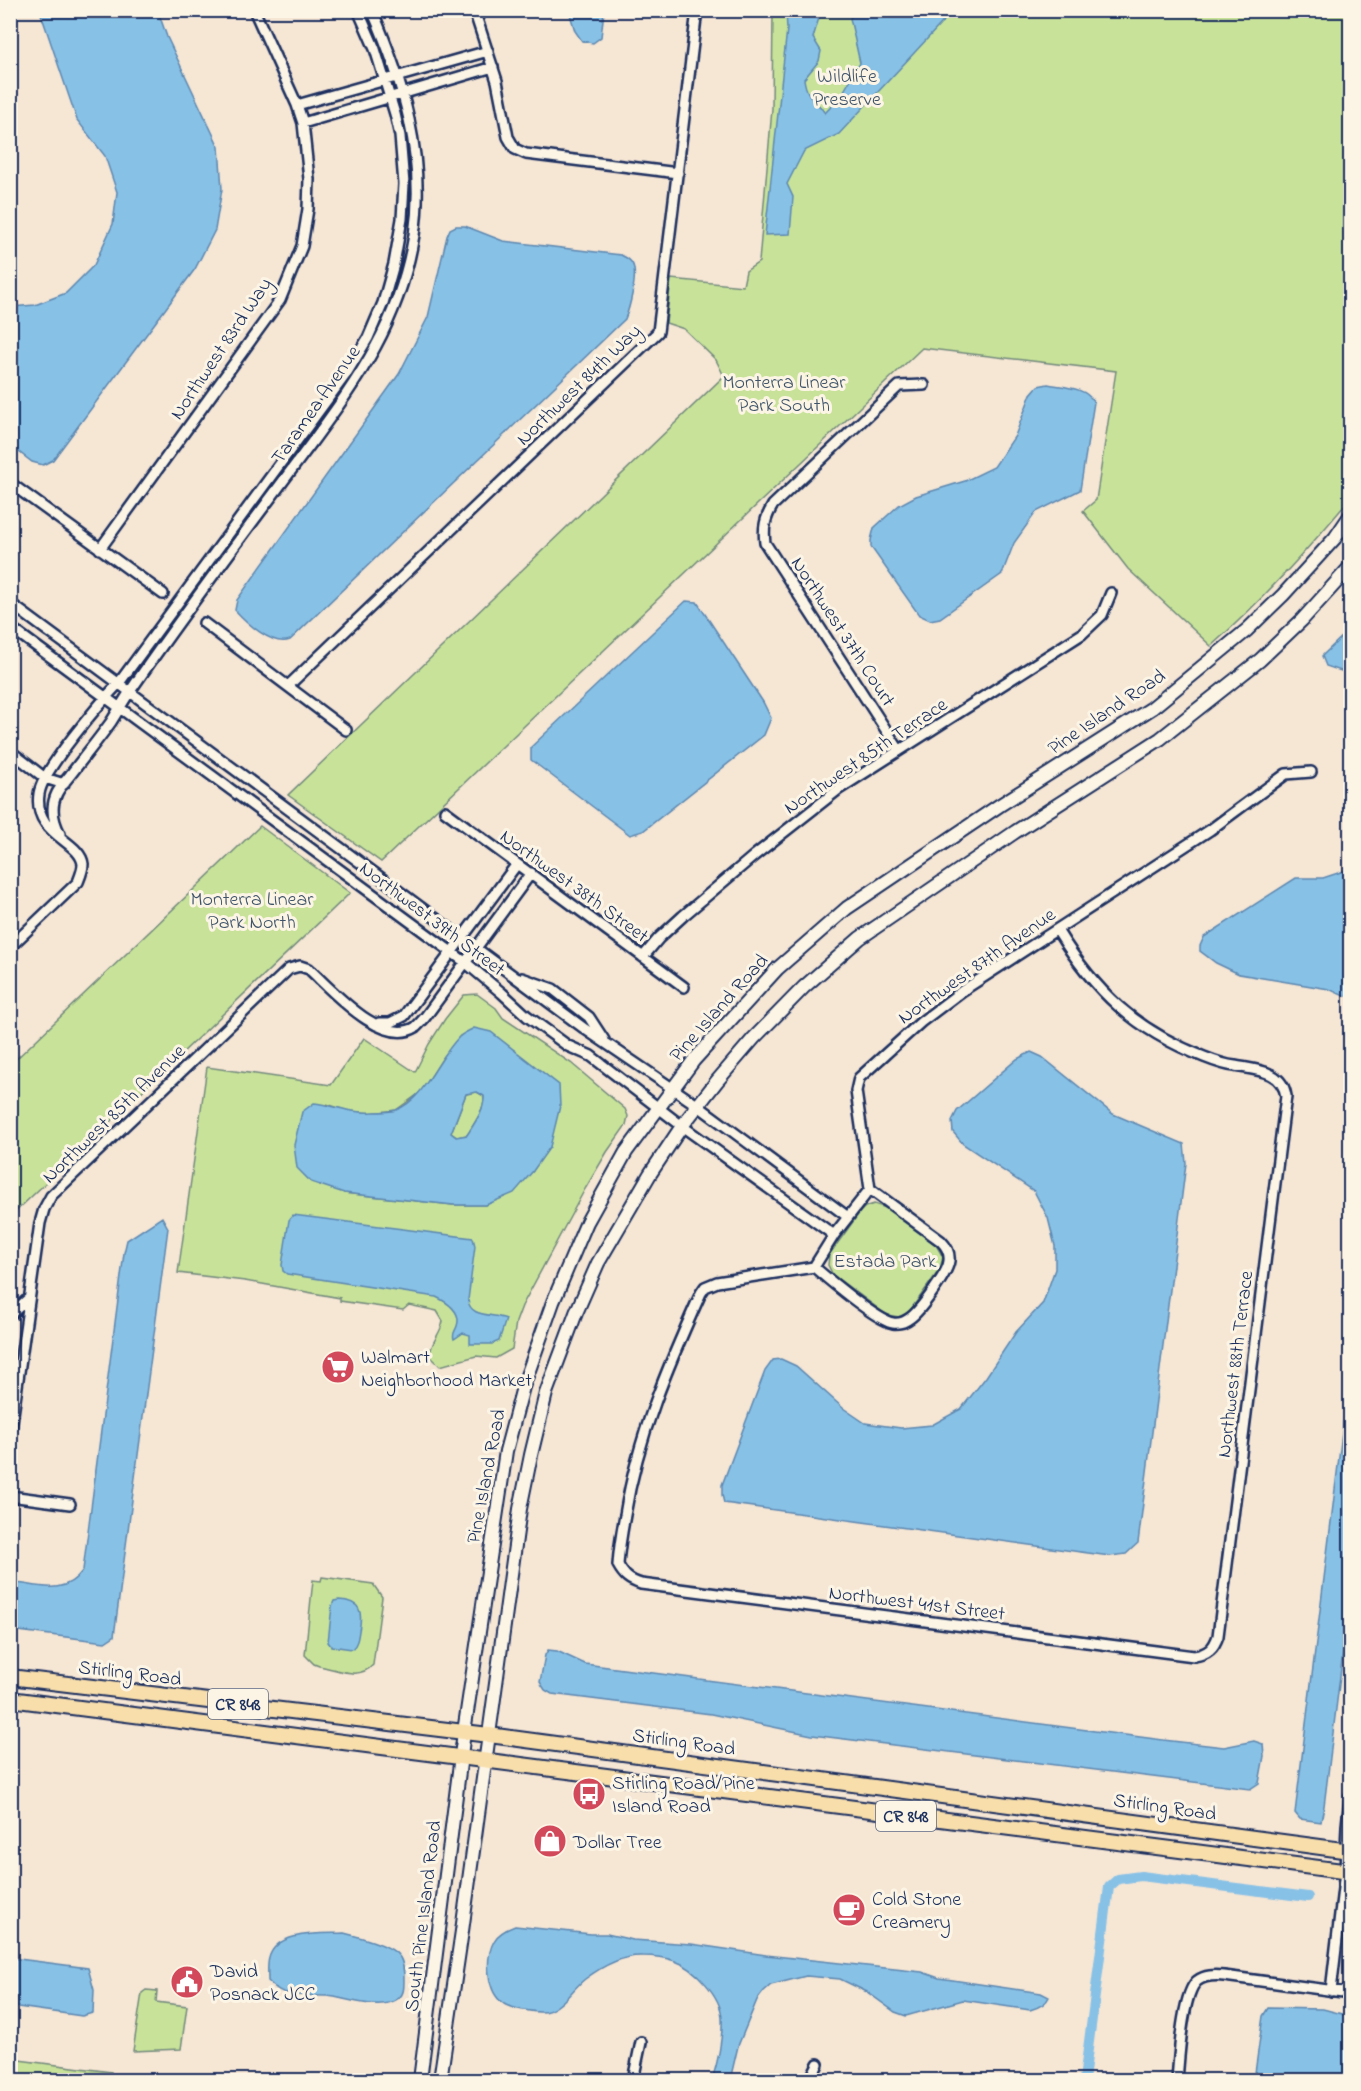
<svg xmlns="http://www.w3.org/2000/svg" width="1361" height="2091" font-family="'Indie Flower',sans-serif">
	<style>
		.green { fill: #c8e399; stroke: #72897c; stroke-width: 1.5; fill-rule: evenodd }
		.water { fill: #88c1e6; stroke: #5c87b0; stroke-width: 1.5; fill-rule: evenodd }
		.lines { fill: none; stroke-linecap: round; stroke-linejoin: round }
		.canal { stroke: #88c1e6; stroke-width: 10 }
		.minor-casing { stroke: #1b2f5e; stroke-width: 14 }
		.secondary-casing { stroke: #1b2f5e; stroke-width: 16 }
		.primary-casing { stroke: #1b2f5e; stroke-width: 18 }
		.minor { stroke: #fcf5e5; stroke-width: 9 }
		.secondary { stroke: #fcf5e5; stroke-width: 12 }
		.primary { stroke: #f8deab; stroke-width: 14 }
		.labels { text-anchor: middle; stroke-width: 6; stroke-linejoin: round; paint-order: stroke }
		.shield { fill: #fcf5e5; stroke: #5e6a86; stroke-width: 1.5 }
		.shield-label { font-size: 18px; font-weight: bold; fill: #1b2f5e }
		.park-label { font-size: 20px; fill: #3e536a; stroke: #fcf5e5 }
		.street-label { font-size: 20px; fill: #1b2f5e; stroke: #fcf5e5 }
		.poi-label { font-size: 20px; fill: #1b2f5e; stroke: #fcf5e5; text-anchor: start }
	</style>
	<rect width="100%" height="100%" fill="#f6e6d4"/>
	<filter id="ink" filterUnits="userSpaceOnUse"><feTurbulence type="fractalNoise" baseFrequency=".0167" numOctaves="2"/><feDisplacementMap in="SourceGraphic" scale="12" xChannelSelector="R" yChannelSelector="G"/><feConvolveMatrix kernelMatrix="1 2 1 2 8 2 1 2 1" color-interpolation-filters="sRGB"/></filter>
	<g filter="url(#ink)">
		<path class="green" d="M773 11H1350V499C1306 551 1262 601 1211 646L1128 569 1083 511 1096 500 1116 371 922 348 381 862 288 795 724 376 716 360 684 329 666 323 671 279 743 286 746 271 759 262 772 109Z
			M260 826 350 893 11 1216V1064Z
			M477 994 496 1008 503 1018 571 1063 625 1109 628 1116 626 1125 607 1152 585 1189 522 1306 516 1322 512 1349 496 1358 476 1356 440 1366 430 1356C430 1342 441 1334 443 1321L437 1311 409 1305 403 1310 340 1301V1298L245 1281 178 1273 207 1067 331 1085 364 1038 415 1072 429 1044 445 1019 464 995ZM460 1036 533 1171 486 1205H453L344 1193 327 1104 348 1111 371 1113 396 1110 421 1092 442 1059Z
			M477 1092 484 1096C485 1109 474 1124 467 1135L457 1137 451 1133 466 1094Z
			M874 1204 886 1208 936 1245 943 1257 940 1269 909 1312 899 1317 887 1315 833 1275 828 1265 829 1255 860 1212 865 1207Z
			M322 1577 373 1584 382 1597 373 1665C358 1681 338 1669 319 1666L314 1664 305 1655 313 1580 321 1581Z
			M146 1990 157 1991 156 2002 187 2006 181 2049 133 2051 142 1993Z
			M11 2059 111 2072 110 2080H11Z"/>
		<path class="water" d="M40 11H158L167 37 219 147 222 189 215 230 195 269 53 460 43 465 32 462 11 446V307L35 305 66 293 94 265 113 224 117 192 105 156 77 120Z
			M569 11H604L601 37 593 43 582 41 575 31Z
			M786 11H821L813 38 821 51 819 61 804 79C807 99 814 97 825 113L841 96 860 63 850 18 858 11H953L839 134 804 151 787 184 793 197 790 234 765 235 787 29Z
			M456 226H465L503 241 621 255C627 258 633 261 634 269 636 281 630 307 625 319L290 640C272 647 246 622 235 610L237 600 399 374 428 317 447 236 450 229Z
			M1048 384C1064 387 1085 387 1094 402L1080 490 1036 512 1014 543 1002 574 940 618 930 620 919 615 871 547V540L874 528 899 505 916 496 965 481 994 467 1015 436 1031 394 1038 386Z
			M686 601 697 602 763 702 771 718 764 735 643 831 630 835 531 760V747Z
			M1350 629V674L1326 666 1322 656Z
			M1350 869V995L1344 996 1329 989 1239 974 1216 963 1200 951V946L1204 937 1296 878H1323Z
			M474 1028 491 1032 559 1085 560 1106 550 1147 533 1171 514 1193 486 1205H453L344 1193 311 1182 297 1168 294 1145 302 1112 314 1103C334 1105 352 1114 373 1112 380 1112 390 1112 396 1110 426 1098 437 1059 459 1037 463 1033 469 1031 474 1028ZM477 1092 484 1096C485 1109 474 1124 467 1135L456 1137 451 1133 466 1094Z
			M1031 1052 1042 1057 1113 1114 1184 1144 1186 1163 1138 1543 1126 1554 1110 1556 724 1503 722 1495V1485L765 1371 773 1360 781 1359 796 1366 843 1408 865 1423 901 1428 932 1425 961 1409 986 1377 1016 1332 1043 1303 1055 1269V1246L1048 1218 1034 1191 963 1144 953 1132 952 1121 957 1111 1017 1059Z
			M293 1215 473 1238 475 1246 468 1300C470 1318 492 1313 506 1319L499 1341 492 1344H470V1335L463 1333 454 1339C452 1333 455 1332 457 1326 462 1312 447 1302 436 1297L287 1274 283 1271 282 1265 289 1220Z
			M162 1217 168 1228 114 1636 105 1642 11 1630V1582C39 1585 64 1597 83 1570L124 1253 127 1240Z
			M1350 1368V1595L1324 1806 1321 1822 1300 1819 1295 1813Z
			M339 1600C361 1601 363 1612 359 1631 358 1638 357 1645 352 1649L331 1646 328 1642 332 1606 334 1601Z
			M548 1650 557 1651 585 1664 1163 1740 1224 1747 1254 1741 1263 1744 1264 1756 1259 1783 1250 1789 812 1735 711 1714 552 1694 545 1690 540 1682 545 1655Z
			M515 1926 591 1934H607L633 1940 691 1944 766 1955 922 1972 939 1978 1041 1993 1049 1997C1046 2005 1037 2008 1030 2010L963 2000 906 2016 895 2012 867 1992 840 1979 806 1976 771 1985 764 1991 757 2000 738 2046 730 2080H712C718 2061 723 2039 722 2018 721 1996 695 1968 675 1961 666 1958 653 1956 643 1956 623 1955 601 1967 585 1979 571 1990 558 2014 539 2012 529 2011 512 2009 504 2004 486 1992 485 1958 494 1941 498 1933 507 1929 515 1926Z
			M344 1933C356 1936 391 1945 398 1955 404 1961 404 1973 404 1981 404 1987 404 1994 399 1998 382 2012 346 1998 328 1996 314 1995 297 1997 283 1992 277 1990 272 1985 268 1981 268 1973 267 1965 269 1958 276 1930 321 1934 344 1933Z
			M11 1958 88 1968 94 1990 93 2013 82 2016 11 2006Z
			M1268 2008 1323 2009 1350 2016V2080H1254L1263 2016Z"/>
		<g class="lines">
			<path class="canal" d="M1084 2080 1109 1887 1118 1879 1141 1876 1308 1897"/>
			<g class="minor-casing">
				<path id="minor" d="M474 10 497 81 508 137 515 149 526 154 678 173
					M297 105 488 51
					M303 123 493 67
					M10 483 163 594
					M100 549 280 300 302 246 308 209 309 179 303 123 297 105 254 10
					M10 603 585 1029 697 1105 848 1217
					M204 623 346 730
					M10 627 465 962 502 993 527 1016 568 1046 591 1056 682 1126 834 1235
					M288 686 658 332 697 10
					M899 750 765 543C763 528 765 518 773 505L899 386 924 385
					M10 751 45 778 64 784
					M445 811 684 987
					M60 834C53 821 50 807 57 793 60 787 66 780 71 774 84 757 98 740 111 722 118 711 124 700 131 690 163 643 197 597 231 551 257 516 284 480 310 445 360 377 400 321 414 235 426 157 403 81 372 10
					M1057 930C1095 992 1135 1030 1204 1057 1214 1061 1225 1065 1235 1066 1256 1070 1282 1070 1286 1096L1218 1636C1214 1648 1208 1654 1194 1656L641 1584C629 1580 624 1576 618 1565 619 1548 622 1531 625 1515 638 1435 668 1366 701 1293L705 1287 717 1282 814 1267 834 1235 870 1189 856 1091 859 1078 921 1022 962 991 1210 830 1286 774 1311 772
					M10 947 78 882C80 877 83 870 83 864 80 840 33 835 39 794 42 770 100 703 119 683L346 374 368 338 383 303 394 264 402 219 404 184 400 136 395 114 375 49 358 10
					M643 957 659 938 683 916 755 855 839 789 1082 634 1102 615 1111 593
					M522 978 553 989 589 1017 604 1040
					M379 1023H390L404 1016 517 864
					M814 1267C828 1279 878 1321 893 1323 900 1324 905 1322 910 1318 920 1311 948 1273 949 1261 950 1253 946 1246 941 1241L870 1189
					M10 1315 29 1298
					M10 1436 40 1223 44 1209 51 1196 289 969 300 966 309 969C331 989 382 1048 416 1027 419 1024 423 1020 426 1016L531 873
					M10 1496 70 1504
					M1331 1991 1345 1871 1347 1826 1350 1797
					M633 2080 641 2042
					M810 2080 818 2064
					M1177 2080C1179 2059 1182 1994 1197 1981 1205 1975 1214 1975 1224 1976L1350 1993"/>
			</g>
			<g class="secondary-casing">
				<path id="secondary" d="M420 2080 464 1732 506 1451 523 1387 553 1302 587 1222 626 1152 694 1060 777 969 847 908 1000 805 1152 708 1247 630 1283 595 1335 538 1350 516
					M440 2080 462 1931 520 1509 531 1455 546 1393 576 1313 598 1263 650 1174 682 1126 717 1081 754 1038 804 987 860 938 1015 832 1160 739 1260 660 1302 620 1350 567"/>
			</g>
			<g class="primary-casing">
				<path id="primary" d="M10 1677 489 1735 1350 1851
					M10 1699 1350 1872"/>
			</g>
			<use href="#minor" class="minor"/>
			<use href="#secondary" class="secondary"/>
			<use href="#primary" class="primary"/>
		</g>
	</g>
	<defs>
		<g id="supermarket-disc" transform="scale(1.725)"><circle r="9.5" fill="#d1495b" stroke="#fcf5e5"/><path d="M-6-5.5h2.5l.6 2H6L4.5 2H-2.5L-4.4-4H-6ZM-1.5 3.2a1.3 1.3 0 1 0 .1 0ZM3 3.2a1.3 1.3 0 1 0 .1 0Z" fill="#fff"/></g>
		<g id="bus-disc" transform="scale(1.725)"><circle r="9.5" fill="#d1495b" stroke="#fcf5e5"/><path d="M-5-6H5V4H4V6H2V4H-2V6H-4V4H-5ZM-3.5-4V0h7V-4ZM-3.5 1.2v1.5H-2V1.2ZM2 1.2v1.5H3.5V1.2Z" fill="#fff"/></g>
		<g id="shop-disc" transform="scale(1.725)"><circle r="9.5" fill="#d1495b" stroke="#fcf5e5"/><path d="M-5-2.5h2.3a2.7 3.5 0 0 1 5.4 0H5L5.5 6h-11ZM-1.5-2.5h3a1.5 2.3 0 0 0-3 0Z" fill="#fff"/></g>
		<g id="cafe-disc" transform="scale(1.725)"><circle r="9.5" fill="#d1495b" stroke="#fcf5e5"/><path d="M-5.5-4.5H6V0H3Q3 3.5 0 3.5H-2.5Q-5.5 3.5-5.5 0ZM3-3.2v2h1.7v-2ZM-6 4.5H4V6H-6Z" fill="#fff"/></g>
		<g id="civic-disc" transform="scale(1.725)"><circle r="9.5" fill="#d1495b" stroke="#fcf5e5"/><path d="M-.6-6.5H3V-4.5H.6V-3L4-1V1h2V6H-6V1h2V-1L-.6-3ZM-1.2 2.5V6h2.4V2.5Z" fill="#fff"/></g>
	</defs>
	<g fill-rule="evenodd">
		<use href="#supermarket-disc" x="338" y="1367"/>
		<use href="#bus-disc" x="589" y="1794"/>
		<use href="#shop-disc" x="550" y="1841"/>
		<use href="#cafe-disc" x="849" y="1910"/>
		<use href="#civic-disc" x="187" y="1982"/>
	</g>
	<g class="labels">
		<g class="shield">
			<rect x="208" y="1689" width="60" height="30" rx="4.5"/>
			<rect x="876" y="1801" width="60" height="30" rx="4.5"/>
		</g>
		<g class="shield-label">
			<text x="238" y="1710">CR 848</text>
			<text x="906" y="1822">CR 848</text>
		</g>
		<g class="park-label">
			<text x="847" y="82">Wildlife<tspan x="847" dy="23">Preserve</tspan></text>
			<text x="784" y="388">Monterra Linear<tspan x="784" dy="23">Park South</tspan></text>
			<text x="252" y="905">Monterra Linear<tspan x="252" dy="23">Park North</tspan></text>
			<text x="885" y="1267">Estada Park</text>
		</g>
		<g class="street-label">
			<text transform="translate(220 348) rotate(-56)" y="7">Northwest 83rd Way</text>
			<text transform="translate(578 384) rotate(-44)" y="7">Northwest 84th Way</text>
			<text transform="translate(315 404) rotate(-55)" y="7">Taramea Avenue</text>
			<text transform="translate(844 631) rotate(57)" y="7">Northwest 37th Court</text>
			<text transform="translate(1106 711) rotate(-34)" y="7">Pine Island Road</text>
			<text transform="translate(865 755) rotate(-34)" y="7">Northwest 85th Terrace</text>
			<text transform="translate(575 885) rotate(36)" y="7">Northwest 38th Street</text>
			<text transform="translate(433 918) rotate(37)" y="7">Northwest 39th Street</text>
			<text transform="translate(976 965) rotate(-35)" y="7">Northwest 87th Avenue</text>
			<text transform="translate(718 1007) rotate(-48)" y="7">Pine Island Road</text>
			<text transform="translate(113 1113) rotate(-44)" y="7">Northwest 85th Avenue</text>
			<text transform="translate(1234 1364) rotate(-83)" y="7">Northwest 88th Terrace</text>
			<text transform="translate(485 1476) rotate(-79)" y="7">Pine Island Road</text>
			<text transform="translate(917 1602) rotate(7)" y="7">Northwest 41st Street</text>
			<text transform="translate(130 1672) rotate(7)" y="7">Stirling Road</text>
			<text transform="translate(684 1741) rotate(8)" y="7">Stirling Road</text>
			<text transform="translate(1165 1806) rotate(8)" y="7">Stirling Road</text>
			<text transform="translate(422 1916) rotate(-83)" y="7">South Pine Island Road</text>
		</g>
		<g class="poi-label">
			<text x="361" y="1363">Walmart<tspan x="361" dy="23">Neighborhood Market</tspan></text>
			<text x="612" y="1789">Stirling Road/Pine<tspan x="612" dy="23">Island Road</tspan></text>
			<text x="573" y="1848">Dollar Tree</text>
			<text x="872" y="1905">Cold Stone<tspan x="872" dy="23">Creamery</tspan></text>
			<text x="210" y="1977">David<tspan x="210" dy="23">Posnack JCC</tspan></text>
		</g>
	</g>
	<rect width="1361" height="2091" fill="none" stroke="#fcf5e5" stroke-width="36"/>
	<rect x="18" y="18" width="1325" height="2055" fill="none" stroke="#1b2f5e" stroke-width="2" filter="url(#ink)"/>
</svg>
